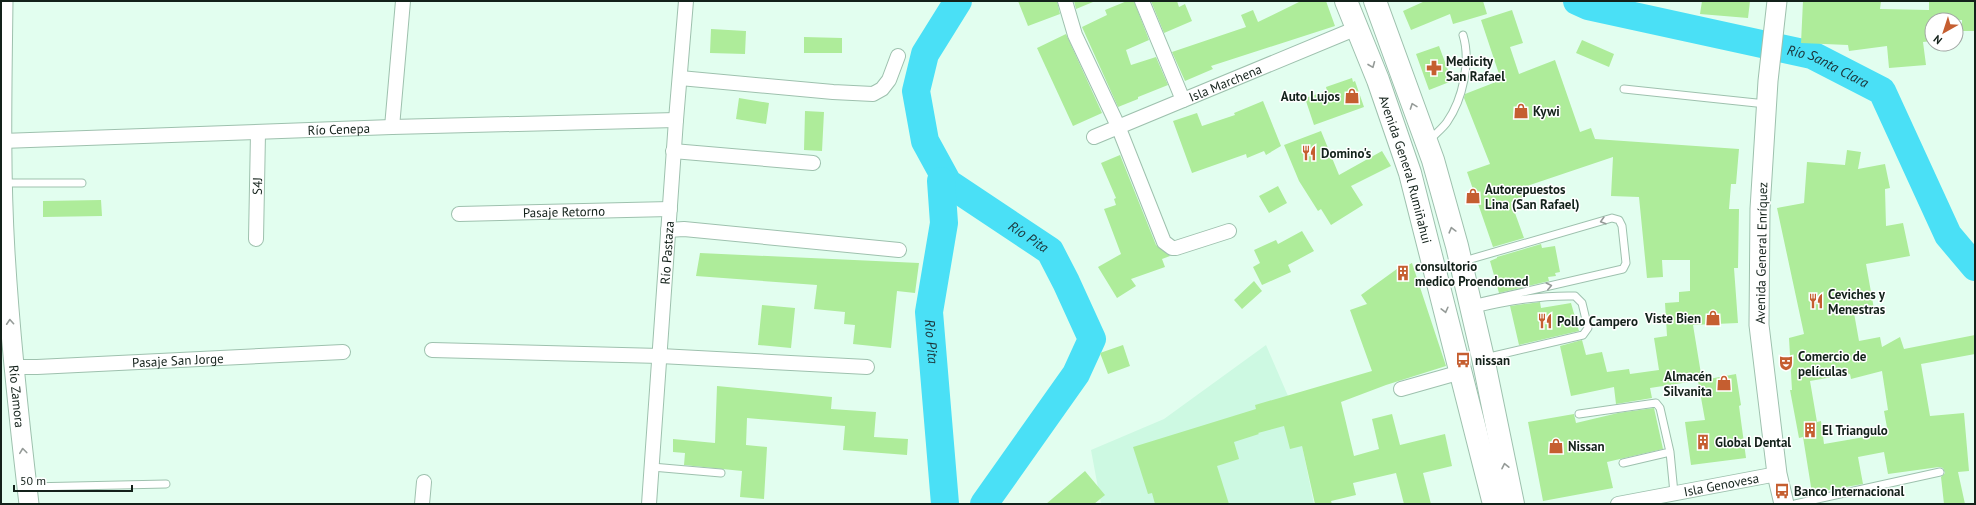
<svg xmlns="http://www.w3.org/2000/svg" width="1976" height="505" font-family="'PT Sans',sans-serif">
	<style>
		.built { fill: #cdf9e2 }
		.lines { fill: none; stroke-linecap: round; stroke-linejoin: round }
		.river { stroke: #4ae0f6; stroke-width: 28 }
		.building { fill: #aeec9a; fill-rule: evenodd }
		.lane-casing { stroke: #9ec1ae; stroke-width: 9 }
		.street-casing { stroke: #9ec1ae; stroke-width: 16 }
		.secondary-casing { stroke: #9ec1ae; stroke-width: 21 }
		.highway-casing { stroke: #9ec1ae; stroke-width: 24 }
		.lane { stroke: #fff; stroke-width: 7 }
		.street { stroke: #fff; stroke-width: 14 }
		.secondary { stroke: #fff; stroke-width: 19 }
		.highway { stroke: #fff; stroke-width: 22 }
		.oneway { stroke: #959b98 }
		.labels { text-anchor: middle; stroke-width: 3; stroke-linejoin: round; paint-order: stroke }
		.poi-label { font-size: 13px; font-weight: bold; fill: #13211a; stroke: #fff; text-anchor: start }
		.street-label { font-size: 13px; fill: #13211a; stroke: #fff }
		.water-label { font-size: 14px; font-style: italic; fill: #1b3338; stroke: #fff }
	</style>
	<rect width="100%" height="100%" fill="#e2feef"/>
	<path class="built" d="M1266 345 1288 396 1299 431 1314 504H1101L1091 450 1164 419Z"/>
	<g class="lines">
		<g class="river">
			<path id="s1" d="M958 1 925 54 916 91 925 141 948 183 1050 251 1066 282 1092 339 1076 374 984 504"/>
			<path id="s2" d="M1577 1 1588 6 1812 55 1882 91 1948 235 1975 267"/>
			<path id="s3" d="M941 181 944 223 929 312 945 504"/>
		</g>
	</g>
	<path class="building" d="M1018 1H1057L1060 14 1028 26Z
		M1074 1H1092L1093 2 1076 9Z
		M1127 1H1134L1149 40 1126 50 1131 65 1156 57 1168 85 1138 97V99L1118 107 1082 27 1107 15 1105 10Z
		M1151 1H1177L1179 7 1185 4 1192 21 1164 33Z
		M1301 1H1326L1335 26 1211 66 1213 69 1185 81 1172 52 1246 27 1241 15 1253 10 1258 22Z
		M1425 1H1483L1487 14 1453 24 1450 14 1411 30 1403 11Z
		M1702 1H1750L1748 18 1700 14Z
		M1803 1H1881L1880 9 1929 10V1H1975V31H1962V20H1932V41L1923 42 1926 65 1889 68 1887 46 1849 51 1848 45 1801 43Z
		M1512 10 1523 43 1510 47 1519 74 1555 60 1580 132 1591 128 1595 139 1739 149 1736 184H1731L1729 209H1739L1738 268H1734L1738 323 1693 325 1702 380 1650 388 1652 398 1616 404 1614 387 1571 396 1560 346 1582 340 1586 355 1602 352 1607 372 1629 369 1630 374 1659 370 1654 338 1667 336 1665 303 1679 302V292L1690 291V260H1662L1663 277 1647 278 1639 197 1611 196 1613 157 1521 188 1524 197 1511 202 1524 238 1493 247 1467 172 1490 164 1464 98 1465 94 1501 80 1481 20Z
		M711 29 746 31 745 54 710 53Z
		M1066 34 1102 113 1073 126 1037 48Z
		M804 37 842 38V53H804Z
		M1582 40 1614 54 1609 67 1576 53Z
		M1439 46 1452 81 1429 90 1416 54Z
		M1352 78 1353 82 1355 81 1364 107 1314 125 1305 98 1327 91 1326 87Z
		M739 98 769 103 766 124 736 119Z
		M1263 101 1281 146 1266 155 1264 151 1247 158 1246 154 1192 173 1173 121 1197 113 1202 126 1235 115 1234 113Z
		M805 111 824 112 822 151 804 150Z
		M1321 131 1339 175 1382 151 1391 166 1351 186 1363 205 1331 225 1321 209 1318 211 1299 181 1284 145Z
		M1847 150 1861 152 1858 169 1885 164 1890 188 1885 189 1886 226 1903 223 1910 256 1866 264 1874 309 1854 313 1859 341 1880 337 1882 347 1900 337 1904 349 1975 335V354L1921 364 1930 416 1964 413 1969 471 1958 472 1965 504H1944L1941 477 1945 473 1943 468 1939 467 1888 474 1884 452 1858 457 1863 484 1812 493 1803 437 1799 438 1790 390H1792L1789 338 1804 334 1777 208 1804 203 1807 162 1845 165ZM1882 371 1888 410 1884 411 1888 433 1824 444 1821 421 1817 422 1810 381 1850 374 1851 379Z
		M1120 155 1156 245 1170 256 1162 259 1165 267 1131 279 1136 286 1117 298 1098 267 1121 254 1104 209 1116 205 1114 199 1116 198 1101 163Z
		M1278 186 1287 203 1269 213 1259 196Z
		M101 200 102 216 43 217V201Z
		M1302 231 1314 251 1288 265 1291 272 1262 285 1253 267 1260 263 1254 250 1276 240 1278 244Z
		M1541 244 1542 248 1555 246 1560 272 1555 273 1556 276 1548 277 1549 281 1499 293 1490 261 1497 258V257Z
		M700 253 919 263 915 293 897 291 891 348 853 344 855 325 844 324 845 312 814 309 817 285 696 276Z
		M1412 263 1446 366 1386 385 1341 402 1354 456 1379 449 1372 419 1392 414 1400 445 1445 434 1452 466 1423 473 1431 504H1404L1396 473 1353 483 1356 495 1331 501 1332 504H1315L1302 446 1290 449 1284 426 1258 433 1259 434 1234 442 1239 459 1217 466 1229 504H1155L1152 493 1148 494 1133 447 1256 409 1255 405 1372 371 1350 310 1367 304 1361 295 1401 266 1402 268Z
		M1254 281 1262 291 1242 309 1234 300Z
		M1540 302 1541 308 1571 303 1579 331 1519 345 1510 306Z
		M762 305 795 308 791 348 758 345Z
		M1123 345 1130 366 1108 374 1100 353Z
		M1736 374 1741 405 1739 406 1746 458 1691 465 1685 422 1705 420 1698 381Z
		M717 386 832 397 831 409 876 412 874 437 908 439 907 455 843 450 845 426 747 418 746 445 767 447 764 499 740 497 742 471 684 465 685 453 673 452V439L715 443Z
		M1654 408 1663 449 1607 462 1613 488 1543 501 1528 422 1574 414 1576 423 1618 413Z
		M1085 471 1105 495 1094 504H1046Z"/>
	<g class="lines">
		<g class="lane-casing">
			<path id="lane" d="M1624 89 1766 104
				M1430 140C1435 134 1443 128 1447 122 1463 99 1471 61 1463 35
				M3 183H82
				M1464 261 1612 218 1619 220 1622 226 1626 263 1623 269 1472 304
				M1474 309C1507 301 1540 295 1575 296L1582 303 1588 328 1583 335 1485 358
				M1579 414 1656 403 1660 408 1670 452 1674 493
				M1623 463 1670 452
				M652 467 721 473
				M28 487 166 484
				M1795 504 1940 472"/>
		</g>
		<g class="street-casing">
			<g id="street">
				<path d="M1065 1 1075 35 1118 126 1164 242 1172 248H1176L1229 231"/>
				<path d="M1142 1 1183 100"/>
				<path d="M680 78 833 92 873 94 882 89 889 80 898 56"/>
				<path d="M392 127 403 1"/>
				<path id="s4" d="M1094 137 1357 28"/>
				<path id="s5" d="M2 141 392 127 676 120"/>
				<path d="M673 151 813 163"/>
				<path id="s6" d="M459 214 670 209"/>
				<path d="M668 230 684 229 899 250"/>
				<path id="s7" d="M256 239 258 133"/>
				<path d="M432 350 660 356 867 367"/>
				<path id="s8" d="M13 367H37L343 352"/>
				<path d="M1401 389 1461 372"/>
				<path d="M422 504 424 482"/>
				<path id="s9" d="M649 504 676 120 686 1"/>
				<path id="s10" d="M1618 504 1777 474"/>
			</g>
		</g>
		<g class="secondary-casing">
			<g id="secondary">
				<path id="s11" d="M3 1C2 84 0 168 5 252 10 336 19 420 29 504"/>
				<path d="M1777 1 1768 81 1760 209 1759 325 1777 474 1784 504"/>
			</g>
		</g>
		<g class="highway-casing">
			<g id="highway">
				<path id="s12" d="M1346 1 1378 80 1410 173 1494 504"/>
				<path d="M1375 1 1433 160 1457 246 1483 358 1513 504"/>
			</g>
		</g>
		<use href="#lane" class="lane"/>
		<use href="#street" class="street"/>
		<use href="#secondary" class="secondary"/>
		<use href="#highway" class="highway"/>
	</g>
	<defs><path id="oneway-chevron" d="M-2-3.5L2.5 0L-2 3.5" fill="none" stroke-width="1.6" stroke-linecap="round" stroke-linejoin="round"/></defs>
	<g class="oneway">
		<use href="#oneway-chevron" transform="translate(1372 65) rotate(68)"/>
		<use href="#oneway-chevron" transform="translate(1413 106) rotate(-110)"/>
		<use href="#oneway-chevron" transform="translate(1603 221) rotate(164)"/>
		<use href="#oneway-chevron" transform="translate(1452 230) rotate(-105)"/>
		<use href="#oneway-chevron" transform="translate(1549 286) rotate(-13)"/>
		<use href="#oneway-chevron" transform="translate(1445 310) rotate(76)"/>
		<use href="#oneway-chevron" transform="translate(10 322) rotate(-94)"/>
		<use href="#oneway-chevron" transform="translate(23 451) rotate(-97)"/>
		<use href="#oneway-chevron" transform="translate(1505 466) rotate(-102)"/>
	</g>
	<defs>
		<g id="pharmacy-bare" transform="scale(1.2)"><path d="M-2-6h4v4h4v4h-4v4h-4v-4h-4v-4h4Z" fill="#c55e30" stroke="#fff" stroke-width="2.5" paint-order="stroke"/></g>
		<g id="shop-bare" transform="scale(1.2)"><path d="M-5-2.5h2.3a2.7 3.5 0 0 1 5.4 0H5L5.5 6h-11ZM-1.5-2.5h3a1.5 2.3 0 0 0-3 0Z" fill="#c55e30" stroke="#fff" stroke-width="2.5" paint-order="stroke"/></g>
		<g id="restaurant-bare" transform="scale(1.2)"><path d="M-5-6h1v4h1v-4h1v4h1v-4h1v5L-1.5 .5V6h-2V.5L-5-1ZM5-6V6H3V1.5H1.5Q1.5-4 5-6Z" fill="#c55e30" stroke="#fff" stroke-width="2.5" paint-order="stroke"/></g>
		<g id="building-bare" transform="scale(1.2)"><path d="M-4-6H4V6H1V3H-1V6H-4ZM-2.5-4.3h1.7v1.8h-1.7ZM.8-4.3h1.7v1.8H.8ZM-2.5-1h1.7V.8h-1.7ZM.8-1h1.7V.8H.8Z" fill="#c55e30" stroke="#fff" stroke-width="2.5" paint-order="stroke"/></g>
		<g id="bus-bare" transform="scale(1.2)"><path d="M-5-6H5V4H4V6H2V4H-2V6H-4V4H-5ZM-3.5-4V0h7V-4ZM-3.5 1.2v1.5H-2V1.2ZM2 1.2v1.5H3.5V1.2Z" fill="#c55e30" stroke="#fff" stroke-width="2.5" paint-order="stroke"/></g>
		<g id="theatre-bare" transform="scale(1.2)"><path d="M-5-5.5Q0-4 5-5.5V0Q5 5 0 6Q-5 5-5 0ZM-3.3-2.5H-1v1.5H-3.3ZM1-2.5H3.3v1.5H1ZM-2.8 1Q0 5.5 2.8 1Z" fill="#c55e30" stroke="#fff" stroke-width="2.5" paint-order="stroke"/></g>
	</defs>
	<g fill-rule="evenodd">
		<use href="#pharmacy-bare" x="1434" y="68"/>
		<use href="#shop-bare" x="1352" y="96"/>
		<use href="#shop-bare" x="1521" y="111"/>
		<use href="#restaurant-bare" x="1309" y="153"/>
		<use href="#shop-bare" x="1473" y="196"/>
		<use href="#building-bare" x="1403" y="273"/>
		<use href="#restaurant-bare" x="1816" y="301"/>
		<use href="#shop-bare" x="1713" y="318"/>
		<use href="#restaurant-bare" x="1545" y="321"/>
		<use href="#bus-bare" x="1463" y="360"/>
		<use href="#theatre-bare" x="1786" y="363"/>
		<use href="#shop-bare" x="1724" y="383"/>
		<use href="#building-bare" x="1810" y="430"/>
		<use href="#building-bare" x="1703" y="442"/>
		<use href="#shop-bare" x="1556" y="446"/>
		<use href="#bus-bare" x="1782" y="491"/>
	</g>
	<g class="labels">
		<g class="poi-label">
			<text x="1446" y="66">Medicity<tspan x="1446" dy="15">San Rafael</tspan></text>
			<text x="1340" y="101" text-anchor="end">Auto Lujos</text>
			<text x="1533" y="116">Kywi</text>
			<text x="1321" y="158">Domino's</text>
			<text x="1485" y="194">Autorepuestos<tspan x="1485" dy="15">Lina (San Rafael)</tspan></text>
			<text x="1415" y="271">consultorio<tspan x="1415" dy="15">medico Proendomed</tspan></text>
			<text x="1828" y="299">Ceviches y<tspan x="1828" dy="15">Menestras</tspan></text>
			<text x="1701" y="323" text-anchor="end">Viste Bien</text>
			<text x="1557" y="326">Pollo Campero</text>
			<text x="1798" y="361">Comercio de<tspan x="1798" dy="15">películas</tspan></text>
			<text x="1475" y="365">nissan</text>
			<text x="1712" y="381" text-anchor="end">Almacén<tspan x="1712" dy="15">Silvanita</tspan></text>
			<text x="1822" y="435">El Triangulo</text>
			<text x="1715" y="447">Global Dental</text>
			<text x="1568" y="451">Nissan</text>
			<text x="1794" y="496">Banco Internacional</text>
		</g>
		<g class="street-label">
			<text dy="5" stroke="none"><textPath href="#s4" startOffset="142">Isla Marchena</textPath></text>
			<text dy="5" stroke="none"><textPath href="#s5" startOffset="337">Río Cenepa</textPath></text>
			<text dy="5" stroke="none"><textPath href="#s12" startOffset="179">Avenida General Rumiñahui</textPath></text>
			<text dy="5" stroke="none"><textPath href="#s7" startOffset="53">S4J</textPath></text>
			<text dy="5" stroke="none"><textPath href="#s6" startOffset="105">Pasaje Retorno</textPath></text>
			<text dy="5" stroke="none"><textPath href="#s9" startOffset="252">Río Pastaza</textPath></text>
			<text transform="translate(1761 253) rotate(-89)" y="5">Avenida General Enríquez</text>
			<text dy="5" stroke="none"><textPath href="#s8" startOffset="165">Pasaje San Jorge</textPath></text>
			<text dy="5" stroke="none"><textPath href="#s11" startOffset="396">Río Zamora</textPath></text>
			<text dy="5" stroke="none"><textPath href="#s10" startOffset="105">Isla Genovesa</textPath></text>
		</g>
		<g class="water-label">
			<text dy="5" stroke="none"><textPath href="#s2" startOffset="260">Río Santa Clara</textPath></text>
			<text dy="5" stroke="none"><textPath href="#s1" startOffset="296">Río Pita</textPath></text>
			<text dy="5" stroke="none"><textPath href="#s3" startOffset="162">Rio Pita</textPath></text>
		</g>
	</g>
	<rect width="1976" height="505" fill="none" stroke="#13211a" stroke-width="4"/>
	<g transform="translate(1944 32) rotate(219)"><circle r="19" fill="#ffffff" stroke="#a1a6a3"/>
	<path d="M0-3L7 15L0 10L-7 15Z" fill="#c55e30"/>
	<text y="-6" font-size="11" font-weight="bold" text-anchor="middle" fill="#13211a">N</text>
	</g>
	<path d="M14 485v6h118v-6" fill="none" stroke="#13211a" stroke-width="2"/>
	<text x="20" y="485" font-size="12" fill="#13211a" stroke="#ffffff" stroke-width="3" paint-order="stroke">50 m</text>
</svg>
